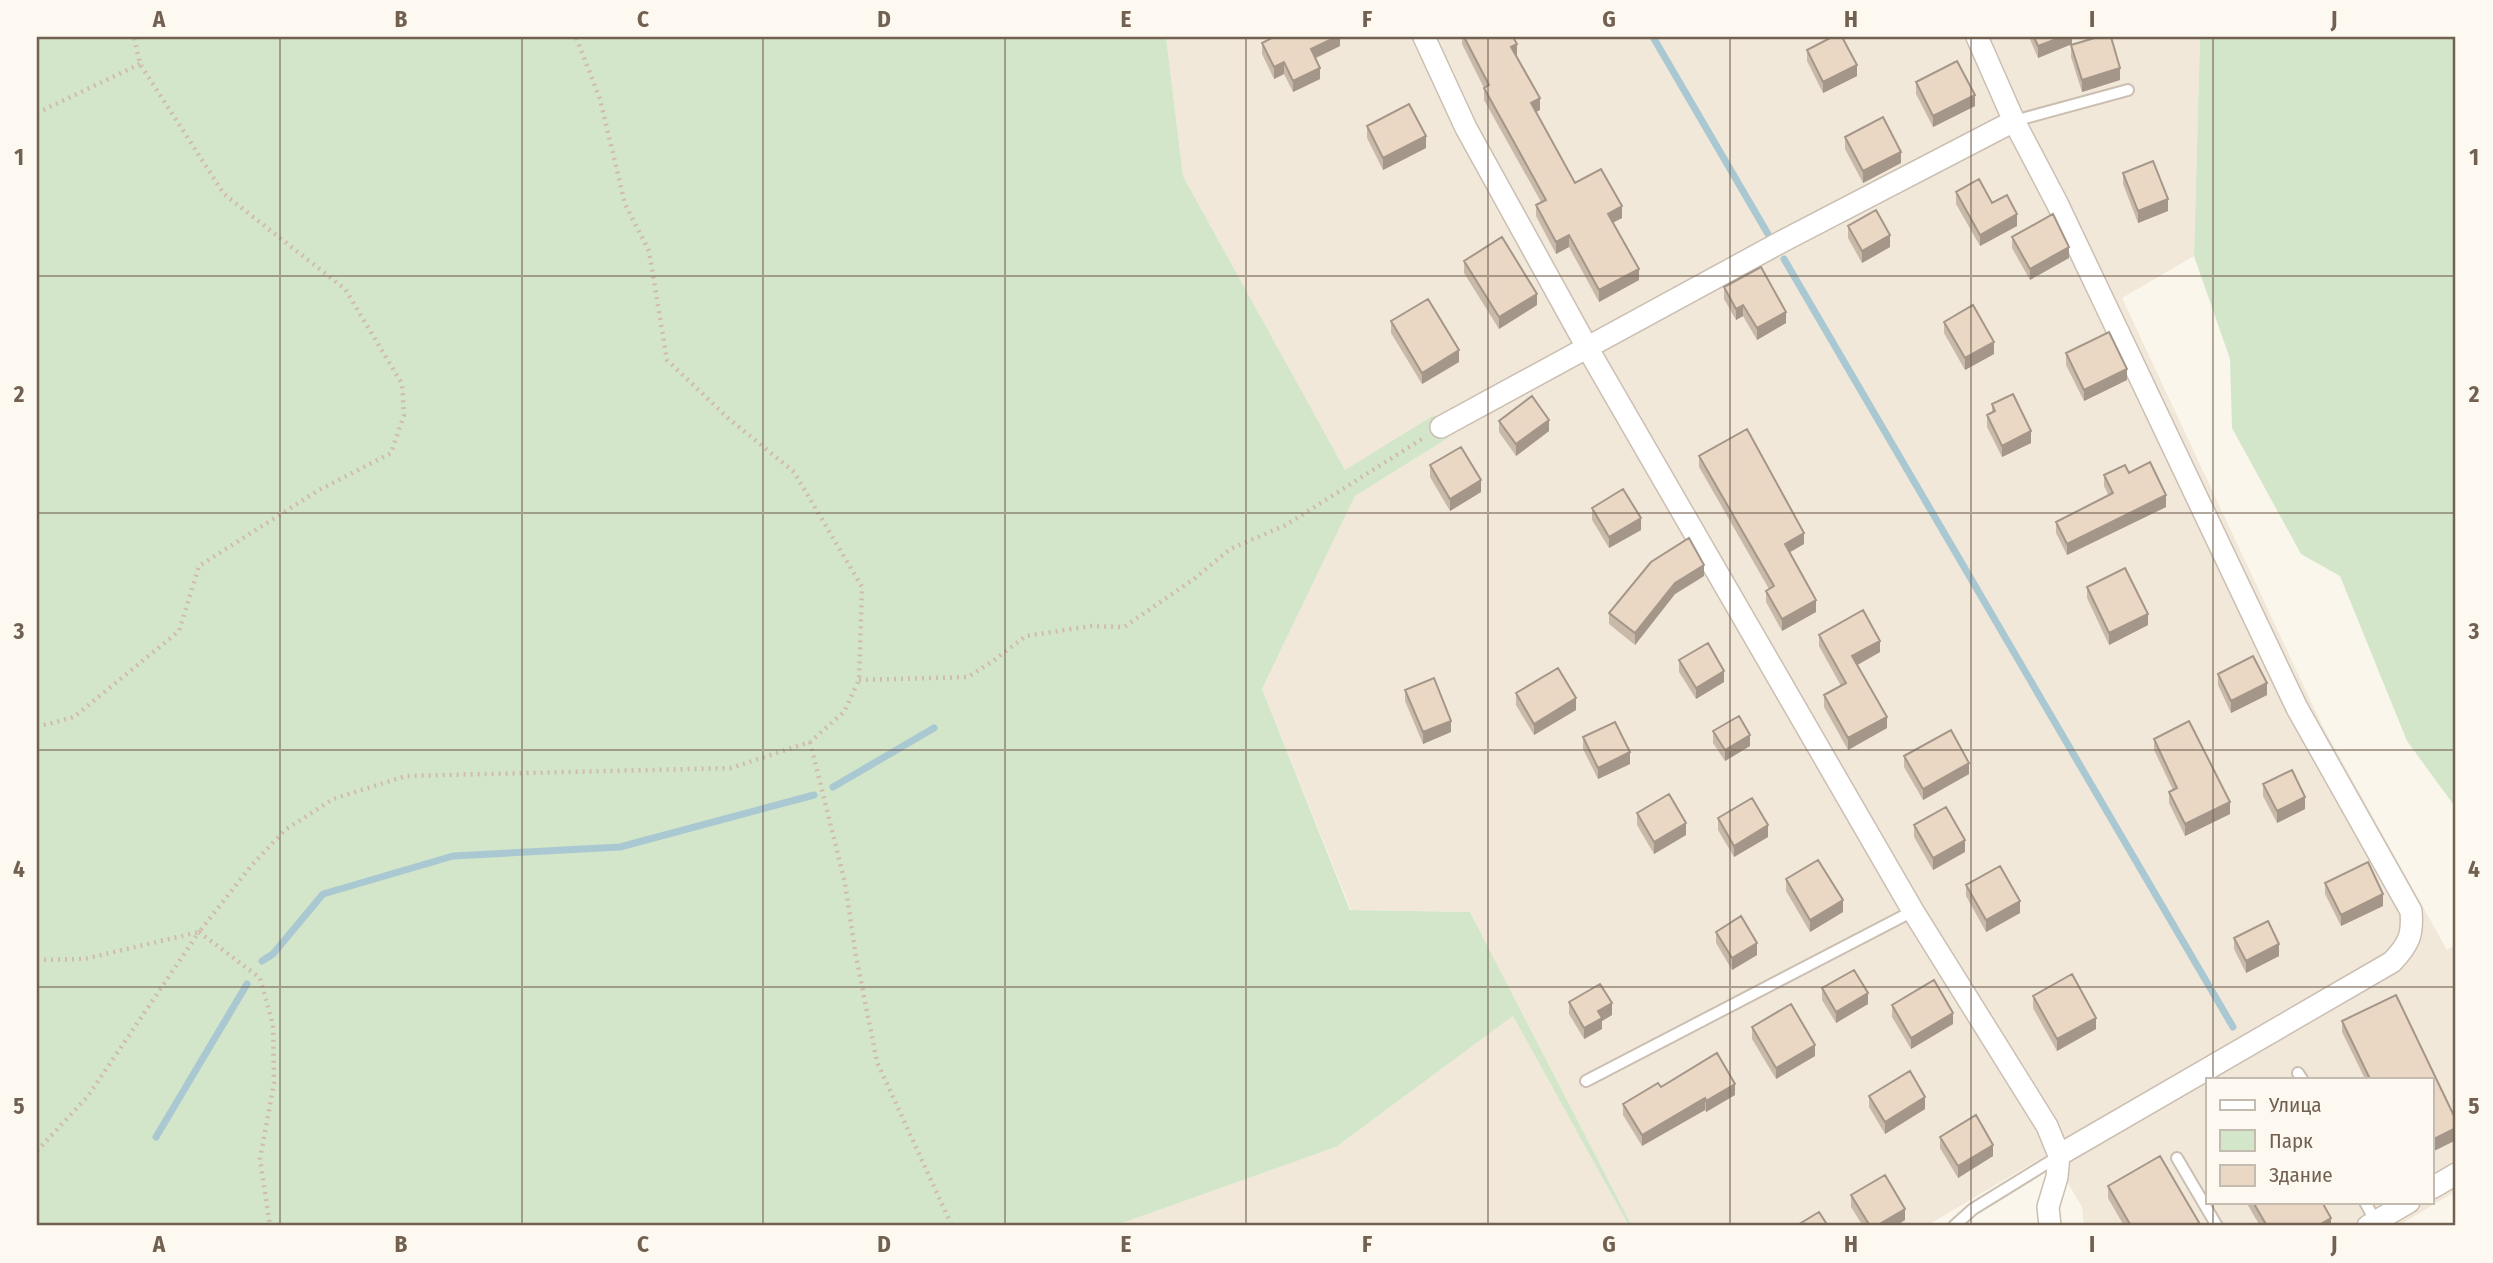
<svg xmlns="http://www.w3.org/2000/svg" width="2493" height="1263" font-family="'Fira Sans Condensed',sans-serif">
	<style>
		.residential { fill: #f1e8da; fill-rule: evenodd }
		.green { fill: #d3e6ca }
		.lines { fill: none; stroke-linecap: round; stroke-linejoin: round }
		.stream { stroke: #a9c8d2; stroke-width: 7 }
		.service-casing { stroke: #cbbfb2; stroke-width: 14 }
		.minor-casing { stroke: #cbbfb2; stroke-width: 24 }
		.path { stroke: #d1bca9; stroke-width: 4.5; stroke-dasharray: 2 5; stroke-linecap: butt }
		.service { stroke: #fff; stroke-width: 10 }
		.minor { stroke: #fff; stroke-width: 21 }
		.wall { fill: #c9b9a9 }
		.shaded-wall { fill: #a49689 }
		.building { fill: #ead7c4; stroke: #a49689; stroke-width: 2 }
		.grid { fill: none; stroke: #726051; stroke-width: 2; stroke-opacity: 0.55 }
		.neatline { fill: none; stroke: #726051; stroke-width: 2.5 }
		.grid-label { font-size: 23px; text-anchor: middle; font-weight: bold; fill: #726051 }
	</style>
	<rect width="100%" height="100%" fill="#faf6eb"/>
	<path class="residential" d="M1166 37H2200L2194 256 2122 298 2322 725 2447 950 2456 944V1191L2398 1226H2084L2082 1207 2050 1153 1926 1226H1632L1470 912 1351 910 1262 689 1355 496 1448 438 1434 415 1345 471 1183 176ZM2208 1079H2432V1202H2208Z
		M1513 1016 1629 1226H1114L1336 1147Z"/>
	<path class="green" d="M37 37H1166L1183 176 1345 470 1434 415 1448 438 1355 496 1262 689 1350 910 1470 912 1632 1226H1629L1513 1016 1336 1147 1114 1226H37Z
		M2200 37H2456V808L2407 741 2340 576 2301 554 2232 428 2230 359 2194 256Z"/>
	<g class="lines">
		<path class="stream" d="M1653 37 1768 234
			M1784 259 2233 1027
			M833 787 934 728
			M262 961 273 954 323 894 453 856 620 847 814 795
			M156 1137 247 984"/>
		<g class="service-casing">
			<path id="service" d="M2014 121 2128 90
				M2298 1073 2302 1079
				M1586 1081 1913 911
				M2177 1158 2217 1226
				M2365 1202 2376 1222
				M1954 1226 1973 1209 2059 1156"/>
		</g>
		<g class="minor-casing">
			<path id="minor" d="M1424 37 1466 128 1588 349 1913 911 2047 1126 2059 1155 2057 1177 2048 1207 2050 1226
				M1977 37 2014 121 2057 203 2297 708 2411 911C2413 935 2409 944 2392 962L2059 1155
				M1441 427 1781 242 2014 121
				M2432 1188 2456 1174
				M2368 1226 2409 1202"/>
		</g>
		<path class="path" d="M37 113 140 64
			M859 680 968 677 993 661 1026 636 1091 626 1124 627 1194 579 1230 549 1286 525 1425 437
			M37 727 74 717 179 631 199 566 319 490 391 453 404 415 402 384 345 289 224 194 140 64 134 37
			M810 742 845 883 855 951 877 1062 952 1226
			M37 960 84 959 199 932 251 866 285 830 333 799 406 776 731 768 810 742 844 712 859 680 862 587 794 472 728 418 667 360 649 251 625 204 600 99 576 37
			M37 1151 88 1096 199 932 260 978 273 1025 274 1083 260 1159 270 1226"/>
		<use href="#service" class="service"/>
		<use href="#minor" class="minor"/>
	</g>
	<path class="wall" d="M1340 37V46L1316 58 1320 79 1293 92 1284 74 1274 79 1262 54V43Z
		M1462 37H1513L1516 56 1540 110 1536 112 1575 183 1622 218 1613 223 1639 280 1599 302 1569 247 1556 254 1536 216V205L1541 202 1484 100V88L1462 44Z
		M2029 37H2072V44L2038 58Z
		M2071 45 2120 80 2082 92 2071 57Z
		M1807 50 1857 76 1823 93 1807 61Z
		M1916 82 1975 106 1933 127 1916 94Z
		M1367 126 1426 148 1383 170 1367 138Z
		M1845 137 1901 163 1863 183 1845 149Z
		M2123 173 2168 211 2138 223 2123 184Z
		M1956 192 2017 226 1980 246 1956 204Z
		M1848 226 1890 247 1862 263 1848 238Z
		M2012 237 2069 258 2030 280 2012 248Z
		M1464 261 1537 305 1499 329 1464 273Z
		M1724 287 1786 323 1757 340 1743 316 1736 320 1724 299Z
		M1391 321 1459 362 1422 384 1391 333Z
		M1944 322 1994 354 1965 370 1944 333Z
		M2066 353 2127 380 2084 401 2066 365Z
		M1992 404 2031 443 2002 457 1987 427V415L1992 412Z
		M1499 421 1549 431 1516 456 1499 432Z
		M1699 456 1804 544 1790 552 1816 612 1782 631 1766 602V591L1769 589 1699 467Z
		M1430 465 1481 492 1450 511 1430 477Z
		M2129 473 2166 507 2067 555 2056 533V522L2109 496 2104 486V475Z
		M1592 508 1641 530 1609 548 1592 520Z
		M1704 576 1675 594 1635 645 1609 624V613Z
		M2087 587 2148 625 2109 645 2087 598Z
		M1819 635 1880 652 1857 665 1887 728 1848 750 1824 707V695L1841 686 1819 646Z
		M1679 660 1724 682 1696 699 1679 672Z
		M2218 674 2267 695 2231 713 2218 685Z
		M1405 690 1451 732 1423 744 1405 701Z
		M1516 693 1576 710 1534 735 1516 705Z
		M1713 731 1750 746 1725 761 1713 743Z
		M1583 737 1630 764 1598 779 1583 749Z
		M2154 739 2230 814 2185 836 2169 803V792L2173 790 2154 750Z
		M1904 756 1969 774 1923 800 1904 767Z
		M2263 784 2305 809 2277 823 2263 796Z
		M1637 813 1686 835 1654 854 1637 825Z
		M1718 818 1768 837 1734 857 1718 830Z
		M1914 825 1965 852 1933 870 1914 837Z
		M1786 879 1843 912 1810 932 1786 891Z
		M2325 883 2383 906 2341 926 2325 894Z
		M1966 885 2020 913 1986 932 1966 896Z
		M1716 932 1757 955 1732 970 1716 943Z
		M2234 938 2279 956 2246 973 2234 949Z
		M1822 988 1868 1004 1836 1023 1822 1000Z
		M2396 995 2456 1120V1140L2432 1152V1079H2365L2342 1032V1021Z
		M2033 996 2096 1029 2057 1051 2033 1008Z
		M1569 1002 1612 1015 1602 1021V1029L1584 1039 1569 1014Z
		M1892 1005 1953 1024 1911 1049 1892 1017Z
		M1752 1027 1815 1056 1776 1079 1752 1039Z
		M1661 1087 1735 1095 1706 1112 1705 1110 1642 1146 1623 1115V1104Z
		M1869 1096 1925 1109 1885 1134 1869 1107Z
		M2208 1120V1135L2206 1133V1121Z
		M1940 1137 1993 1156 1958 1178 1940 1148Z
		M2108 1186 2201 1226H2124L2108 1198Z
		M1851 1195 1905 1220 1895 1226H1863L1851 1207Z
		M2246 1202H2322L2331 1226H2260Z"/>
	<path class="shaded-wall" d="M1336 37H1340V46L1311 60V49Z
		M2062 37H2072V44L2038 58V46Z
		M1517 44V56L1511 47Z
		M1284 62V74L1274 79V67Z
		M1857 65V76L1823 93V82Z
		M1320 68V79L1293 92V81Z
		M2120 68V80L2082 92V80Z
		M1975 95V106L1933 127V116Z
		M1540 98V110L1531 114V103Z
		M1426 136V148L1383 170V158Z
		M1901 152V163L1863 183V171Z
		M2168 199V211L2138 223V211Z
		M1622 206V218L1608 225V214Z
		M2017 214V226L1980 246V235Z
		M1569 235V247L1556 254V242Z
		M1890 235V247L1862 263V251Z
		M2069 247V258L2030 280V269Z
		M1639 269V280L1599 302V290Z
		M1537 294V305L1499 329V317Z
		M1743 305V316L1736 320V309Z
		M1786 312V323L1757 340V328Z
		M1994 342V354L1965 370V358Z
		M1459 350V362L1422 384V373Z
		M2127 369V380L2084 401V390Z
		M1549 420V431L1516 456V444Z
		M2031 431V443L2002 457V446Z
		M1481 480V492L1450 511V499Z
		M2166 495V507L2067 555V544Z
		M1641 518V530L1609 548V537Z
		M1804 533V544L1785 555V544Z
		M1704 565V576L1675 594 1635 645V633L1675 583Z
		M1816 600V612L1782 631V619Z
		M2148 614V625L2109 645V633Z
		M1880 641V652L1852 668V656Z
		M1724 671V682L1696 699V688Z
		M2267 683V695L2231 713V701Z
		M1576 698V710L1534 735V724Z
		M1887 717V728L1848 750V738Z
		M1451 721V732L1423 744V732Z
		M1750 735V746L1725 761V750Z
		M1630 752V764L1598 779V768Z
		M1969 763V774L1923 800V789Z
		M2305 797V809L2277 823V811Z
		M2230 802V814L2185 836V824Z
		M1686 823V835L1654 854V842Z
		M1768 825V837L1734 857V846Z
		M1965 840V852L1933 870V858Z
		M2383 894V906L2341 926V915Z
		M1843 900V912L1810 932V920Z
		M2020 901V913L1986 932V920Z
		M1757 943V955L1732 970V958Z
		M2279 944V956L2246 973V961Z
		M1868 993V1004L1836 1023V1012Z
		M1612 1003V1015L1602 1021V1029L1584 1039V1028L1598 1011Z
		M1953 1013V1024L1911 1049V1038Z
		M2096 1018V1029L2057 1051V1039Z
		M1815 1045V1056L1776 1079V1068Z
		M1735 1084V1095L1706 1112V1101Z
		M1925 1097V1109L1885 1134V1122Z
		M1705 1098V1110L1642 1146V1135Z
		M2456 1128V1140L2432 1152V1140Z
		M1993 1145V1156L1958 1178V1166Z
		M1905 1209V1220L1895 1226H1876Z
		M2331 1218V1226H2317Z"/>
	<path class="building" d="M1274 37H1336L1311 49 1320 68 1293 81 1284 62 1274 67 1262 43Z
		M1464 37H1513L1517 44 1511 47 1540 98 1531 103 1575 183 1601 169 1622 206 1608 214 1639 269 1599 290 1569 235 1556 242 1536 205 1546 200 1484 88 1489 85Z
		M1832 37H1842L1857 65 1823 82 1807 50Z
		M2034 37H2062L2038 46Z
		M2098 37H2111L2120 68 2082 80 2071 45Z
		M1957 61 1975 95 1933 116 1916 82Z
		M1409 104 1426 136 1383 158 1367 126Z
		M1883 117 1901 152 1863 171 1845 137Z
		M2153 161 2168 199 2138 211 2123 173Z
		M1979 179 1992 203 2007 195 2017 214 1980 235 1956 192Z
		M1876 210 1890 235 1862 251 1848 226Z
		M2053 214 2069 247 2030 269 2012 237Z
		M1502 237 1537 294 1499 317 1464 261Z
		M1761 267 1786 312 1757 328 1743 305 1736 309 1724 287Z
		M1428 299 1459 350 1422 373 1391 321Z
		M1973 305 1994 342 1965 358 1944 322Z
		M2109 332 2127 369 2084 390 2066 353Z
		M2013 394 2031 431 2002 446 1987 415 1995 411 1992 404Z
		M1532 396 1549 420 1516 444 1499 421Z
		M1747 429 1804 533 1785 544 1816 600 1782 619 1766 591 1774 586 1699 456Z
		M1461 447 1481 480 1450 499 1430 465Z
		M2150 462 2166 495 2067 544 2056 522 2113 493 2104 475 2125 465 2129 473Z
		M1623 489 1641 518 1609 537 1592 508Z
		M1689 538 1704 565 1675 583 1635 633 1609 613 1651 562Z
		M2125 568 2148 614 2109 633 2087 587Z
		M1863 610 1880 641 1852 656 1887 717 1848 738 1824 695 1846 683 1819 635Z
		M1708 643 1724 671 1696 688 1679 660Z
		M2253 656 2267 683 2231 701 2218 674Z
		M1558 668 1576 698 1534 724 1516 693Z
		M1434 678 1451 721 1423 732 1405 690Z
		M1739 716 1750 735 1725 750 1713 731Z
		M2189 721 2230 802 2185 824 2169 792 2177 788 2154 739Z
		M1615 722 1630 752 1598 768 1583 737Z
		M1951 730 1969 763 1923 789 1904 756Z
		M2292 770 2305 797 2277 811 2263 784Z
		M1669 794 1686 823 1654 842 1637 813Z
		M1752 798 1768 825 1734 846 1718 818Z
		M1946 807 1965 840 1933 858 1914 825Z
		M1818 860 1843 900 1810 920 1786 879Z
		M2368 862 2383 894 2341 915 2325 883Z
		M2000 866 2020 901 1986 920 1966 885Z
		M1741 916 1757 943 1732 958 1716 932Z
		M2268 921 2279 944 2246 961 2234 938Z
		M1854 970 1868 993 1836 1012 1822 988Z
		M2072 974 2096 1018 2057 1039 2033 996Z
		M1934 980 1953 1013 1911 1038 1892 1005Z
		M1600 984 1612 1003 1598 1011 1602 1018 1584 1028 1569 1002Z
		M2396 995 2456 1120V1128L2432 1140V1079H2370L2342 1021Z
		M1791 1004 1815 1045 1776 1068 1752 1027Z
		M1717 1053 1735 1084 1706 1101 1705 1098 1642 1135 1623 1104 1658 1083 1661 1087Z
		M1910 1071 1925 1097 1885 1122 1869 1096Z
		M1976 1115 1993 1145 1958 1166 1940 1137Z
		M2160 1156 2201 1226H2131L2108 1186Z
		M1885 1175 1905 1209 1876 1226H1870L1851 1195Z
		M2253 1202H2322L2331 1218 2317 1226H2267Z
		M1819 1212 1828 1226H1796Z"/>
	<path class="grid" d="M280 37V1226M522 37V1226M763 37V1226M1005 37V1226M1246 37V1226M1488 37V1226M1730 37V1226M1971 37V1226M2213 37V1079M37 276H2456M37 513H2456M37 750H2456M37 987H2456M2213 1202V1226"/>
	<rect width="2493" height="1263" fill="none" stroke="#fdf9f1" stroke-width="77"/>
	<rect x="2206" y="1078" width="228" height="126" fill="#fdf9f1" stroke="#c5bcb1" stroke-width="2"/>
	<rect x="2220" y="1100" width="35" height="10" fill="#ffffff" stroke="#c5bcb1" stroke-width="2"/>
	<text x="2269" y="1112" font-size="21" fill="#726051">Улица</text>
	<rect x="2220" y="1130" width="35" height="21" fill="#d3e6ca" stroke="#c5bcb1" stroke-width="2"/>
	<text x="2269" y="1148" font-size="21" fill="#726051">Парк</text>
	<rect x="2220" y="1165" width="35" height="21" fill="#ead7c4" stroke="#c5bcb1" stroke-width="2"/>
	<text x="2269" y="1182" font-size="21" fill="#726051">Здание</text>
	<rect x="38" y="38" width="2416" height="1186" class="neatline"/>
	<g class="grid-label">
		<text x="159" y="27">A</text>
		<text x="401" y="27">B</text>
		<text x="643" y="27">C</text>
		<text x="884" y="27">D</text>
		<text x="1126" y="27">E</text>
		<text x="1367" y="27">F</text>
		<text x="1609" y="27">G</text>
		<text x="1851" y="27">H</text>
		<text x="2092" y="27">I</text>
		<text x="2334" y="27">J</text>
		<text x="19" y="165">1</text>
		<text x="2474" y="165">1</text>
		<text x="19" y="402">2</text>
		<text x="2474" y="402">2</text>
		<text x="19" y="639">3</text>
		<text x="2474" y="639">3</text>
		<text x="19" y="877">4</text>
		<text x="2474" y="877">4</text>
		<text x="19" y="1114">5</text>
		<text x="2474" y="1114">5</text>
		<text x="159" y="1252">A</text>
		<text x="401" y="1252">B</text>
		<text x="643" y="1252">C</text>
		<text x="884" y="1252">D</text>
		<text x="1126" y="1252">E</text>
		<text x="1367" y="1252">F</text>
		<text x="1609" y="1252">G</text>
		<text x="1851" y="1252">H</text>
		<text x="2092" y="1252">I</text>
		<text x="2334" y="1252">J</text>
	</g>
</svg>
